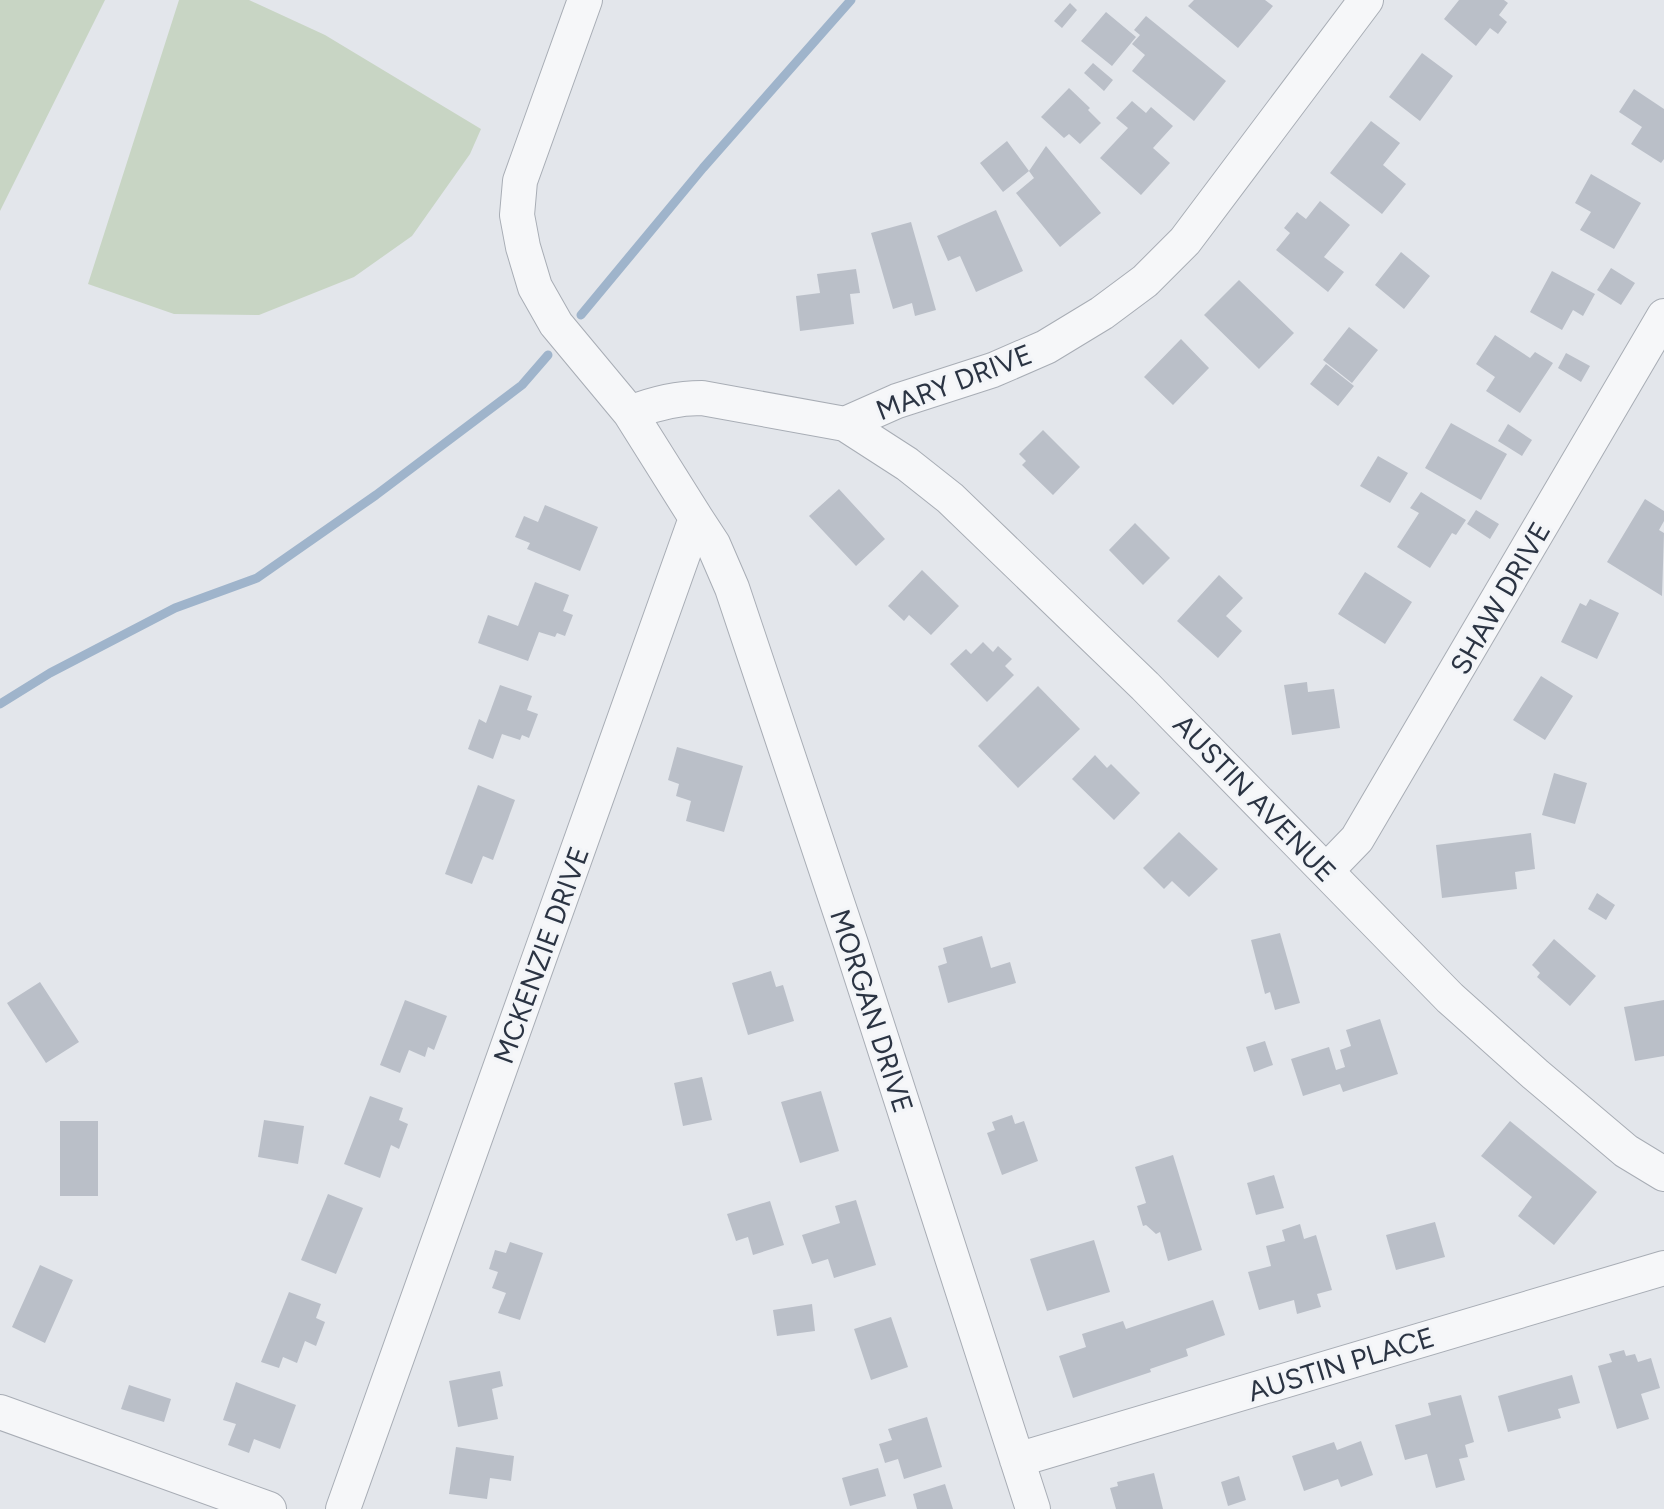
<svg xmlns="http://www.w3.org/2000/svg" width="1664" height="1509" font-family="Figtree,sans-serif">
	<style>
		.green { fill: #c8d5c4 }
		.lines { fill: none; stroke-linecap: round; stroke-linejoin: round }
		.stream { stroke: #9fb4cb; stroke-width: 9 }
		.building { fill: #babfc8 }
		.street-casing { stroke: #a8adb5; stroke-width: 36 }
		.street { stroke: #f6f7f9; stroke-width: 34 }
		.labels { text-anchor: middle; stroke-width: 6; stroke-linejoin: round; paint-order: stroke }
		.street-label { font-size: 28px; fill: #2b3443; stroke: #f3f5f8 }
	</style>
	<rect width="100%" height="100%" fill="#e3e6eb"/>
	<path class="green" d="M0 0H105L0 211Z
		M179 0H249L325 35 481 129 470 154 412 236 354 277 259 315 174 314 88 284Z"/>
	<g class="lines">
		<path class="stream" d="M581 315 703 168 851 0
			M0 704 50 673 175 608 257 578 376 495 522 385 548 355"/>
	</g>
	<path class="building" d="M1194 0H1265L1273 6 1238 48 1188 6Z
		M1459 0H1504L1508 3 1499 15 1507 22 1498 34 1490 28 1476 46 1444 19Z
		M1070 3 1077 10 1062 28 1054 21Z
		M1106 12 1136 37 1112 66 1081 41Z
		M1146 16 1226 81 1194 121 1132 71 1145 55 1132 44 1140 35 1134 30Z
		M1422 53 1453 76 1420 121 1389 97Z
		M1093 63 1113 80 1104 91 1084 73Z
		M1069 88 1090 108 1088 110 1101 123 1080 144 1069 134 1064 138 1041 117Z
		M1634 89 1664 109V159L1661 163 1631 144 1642 127 1619 112Z
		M1132 101 1146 113 1151 107 1173 126 1153 148 1170 163 1141 195 1100 158 1128 128 1116 118Z
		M1371 121 1400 143 1383 165 1406 184 1382 214 1330 173Z
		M1007 141 1029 171 1003 192 980 163Z
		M1046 146 1101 213 1060 247 1016 193 1034 178 1029 171Z
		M1591 174 1641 203 1614 249 1580 230 1591 212 1575 203Z
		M1320 201 1350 225 1324 257 1344 272 1328 292 1276 250 1290 233 1284 228 1297 212 1306 219Z
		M996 210 1023 271 976 292 960 256 948 261 937 236Z
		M911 222 936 310 915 316 912 303 893 309 871 233Z
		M1401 252 1430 276 1404 309 1375 285Z
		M1611 268 1635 283 1621 305 1597 290Z
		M856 269 860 293 850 294 854 324 800 331 796 296 820 293 817 274Z
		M1552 271 1595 294 1583 316 1573 310 1562 330 1530 312Z
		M1239 280 1294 333 1259 369 1204 315Z
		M1349 327 1378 350 1352 383 1323 360Z
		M1495 335 1530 358 1535 352 1553 363 1520 413 1486 391 1495 377 1476 364Z
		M1181 339 1209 368 1173 405 1144 377Z
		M1566 353 1590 366 1581 382 1558 368Z
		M1326 364 1354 386 1338 406 1310 384Z
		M1451 423 1507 454 1481 500 1425 468Z
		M1508 424 1532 440 1522 456 1498 441Z
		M1043 430 1080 467 1053 495 1022 465 1026 461 1019 454Z
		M1378 456 1408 473 1390 503 1360 486Z
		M839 489 885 539 856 566 809 516Z
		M1421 492 1466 520 1456 535 1452 533 1430 568 1397 547 1419 513 1410 508Z
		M1645 499 1664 511V521L1659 530 1664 533 1662 596 1607 562Z
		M545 505 598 527 580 571 527 549 530 543 515 537 524 516 538 522Z
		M1476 510 1499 524 1490 539 1467 524Z
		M1135 523 1170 558 1143 585 1109 550Z
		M922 570 959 606 931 635 909 615 904 621 888 606Z
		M1365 572 1412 602 1385 644 1338 614Z
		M1219 575 1243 598 1226 616 1242 631 1218 658 1177 621Z
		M535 582 569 595 563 611 573 615 565 636 557 633 555 637 539 632 528 661 478 643 488 615 518 626Z
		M1590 599 1619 613 1597 659 1561 642 1580 603 1586 606Z
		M983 642 993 652 998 646 1012 659 1005 666 1014 675 987 702 950 664 966 649 971 654Z
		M1541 676 1573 696 1545 740 1513 720Z
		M1307 682 1308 692 1334 689 1340 728 1292 735 1284 685Z
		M500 685 532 696 527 710 538 714 529 738 522 735 520 740 502 734 493 759 468 749 479 719 486 723Z
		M1038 686 1080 729 1018 788 978 746Z
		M677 747 743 766 724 832 686 821 691 801 676 796 679 784 668 780Z
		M1095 755 1107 768 1111 764 1140 793 1114 820 1072 779Z
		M1554 773 1587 783 1575 824 1542 815Z
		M478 785 515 800 493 860 483 856 472 884 445 874Z
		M1179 832 1218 869 1189 897 1172 881 1164 889 1143 868Z
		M1531 833 1535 869 1515 872 1517 889 1442 898 1436 845Z
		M1597 893 1615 905 1606 920 1588 909Z
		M1280 933 1300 1003 1275 1010 1270 992 1265 994 1251 940Z
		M982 936 991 968 1010 962 1016 983 948 1003 938 966 947 963 943 948Z
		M1554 939 1596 976 1570 1006 1537 977 1540 973 1532 965Z
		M771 971 776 987 783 985 794 1021 748 1035 732 983Z
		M40 982 79 1042 46 1063 7 1003Z
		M405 1000 447 1016 434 1050 428 1047 425 1057 409 1050 400 1073 380 1065Z
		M1664 1000V1056L1635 1061 1624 1007Z
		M1380 1019 1398 1074 1343 1092 1340 1084 1303 1096 1291 1059 1329 1047 1336 1070 1345 1067 1340 1050 1351 1046 1346 1030Z
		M1265 1041 1273 1065 1254 1072 1246 1047Z
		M702 1077 712 1120 683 1126 674 1083Z
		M821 1091 839 1151 800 1163 781 1102Z
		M370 1096 403 1108 399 1120 408 1124 399 1149 391 1145 380 1178 344 1164Z
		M1012 1115 1015 1124 1024 1121 1038 1161 1002 1175 987 1133 995 1130 992 1122Z
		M264 1120 304 1126 298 1164 258 1157Z
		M60 1121H98V1196H60Z
		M1510 1121 1597 1192 1554 1245 1518 1216 1532 1197 1481 1156Z
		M1173 1155 1202 1250 1168 1261 1160 1232 1156 1234 1146 1225 1143 1226 1137 1206 1146 1203 1135 1167Z
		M1274 1175 1284 1208 1256 1215 1247 1183Z
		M328 1194 363 1208 336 1274 301 1260Z
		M856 1200 876 1265 834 1278 828 1259 812 1264 802 1235 840 1223 835 1206Z
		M770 1201 784 1245 753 1255 748 1237 736 1241 727 1214Z
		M1435 1222 1445 1257 1396 1270 1386 1235Z
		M1300 1224 1304 1239 1316 1235 1332 1290 1317 1294 1321 1307 1297 1314 1294 1300 1259 1310 1248 1272 1271 1266 1266 1246 1285 1241 1282 1230Z
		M1094 1240 1110 1292 1047 1311 1030 1259Z
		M510 1242 543 1253 520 1320 498 1313 506 1293 492 1288 498 1272 489 1269 495 1250 506 1253Z
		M40 1265 73 1280 45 1343 12 1327Z
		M289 1292 321 1304 316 1318 325 1322 316 1346 305 1341 297 1363 283 1357 279 1368 261 1362Z
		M1213 1300 1225 1335 1186 1349 1188 1356 1150 1369 1151 1372 1073 1398 1059 1356 1086 1347 1082 1334 1123 1321 1126 1329Z
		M812 1304 815 1331 777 1336 773 1310Z
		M891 1317 908 1367 871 1380 854 1329Z
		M1624 1350 1626 1356 1635 1354 1638 1362 1651 1358 1660 1388 1641 1394 1649 1419 1617 1429 1598 1366 1612 1362 1609 1354Z
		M500 1371 503 1386 492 1389 498 1419 458 1427 449 1381Z
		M1572 1375 1580 1403 1558 1409 1561 1418 1508 1432 1498 1396Z
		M236 1382 296 1405 280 1449 254 1439 249 1453 228 1445 236 1424 223 1420Z
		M129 1385 171 1399 164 1422 121 1409Z
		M1461 1395 1474 1442 1465 1445 1468 1457 1459 1459 1465 1480 1436 1488 1427 1454 1405 1460 1395 1425 1431 1415 1428 1403Z
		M927 1417 942 1467 904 1479 898 1459 885 1463 879 1444 892 1440 888 1429Z
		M1361 1441 1373 1475 1341 1487 1338 1479 1304 1491 1292 1456 1334 1442 1337 1450Z
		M456 1447 514 1456 511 1481 490 1478 487 1499 449 1494Z
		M878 1468 886 1496 850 1506 842 1478Z
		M1154 1473 1163 1509H1116L1110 1488 1118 1486 1117 1482Z
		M1239 1476 1246 1500 1228 1506 1221 1482Z
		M945 1484 953 1509H917L913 1494Z"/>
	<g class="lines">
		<g class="street-casing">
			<path id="street" d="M630 413C655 403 676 398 702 398L845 424 897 401 993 370 1046 347 1102 313 1145 281 1185 241 1366 0
				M845 424 907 464 950 498 1145 686 1450 998 1535 1074 1626 1151 1664 1174
				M696 518 713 544 732 588 851 944 1033 1509
				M1326 871 1357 839 1664 316
				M0 1412 269 1509
				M1017 1460 1664 1268
				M343 1509 696 518 630 413 556 324 535 287 523 247 517 215 520 181 585 0"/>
		</g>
		<use href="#street" class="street"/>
	</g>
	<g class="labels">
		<g class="street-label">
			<text transform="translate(954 382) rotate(-21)" y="10">MARY DRIVE</text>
			<text transform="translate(1500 598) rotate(-60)" y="10">SHAW DRIVE</text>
			<text transform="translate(1255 798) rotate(46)" y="10">AUSTIN AVENUE</text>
			<text transform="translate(541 955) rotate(-70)" y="10">MCKENZIE DRIVE</text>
			<text transform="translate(872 1011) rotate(72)" y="10">MORGAN DRIVE</text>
			<text transform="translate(1341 1364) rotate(-17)" y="10">AUSTIN PLACE</text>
		</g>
	</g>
</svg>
